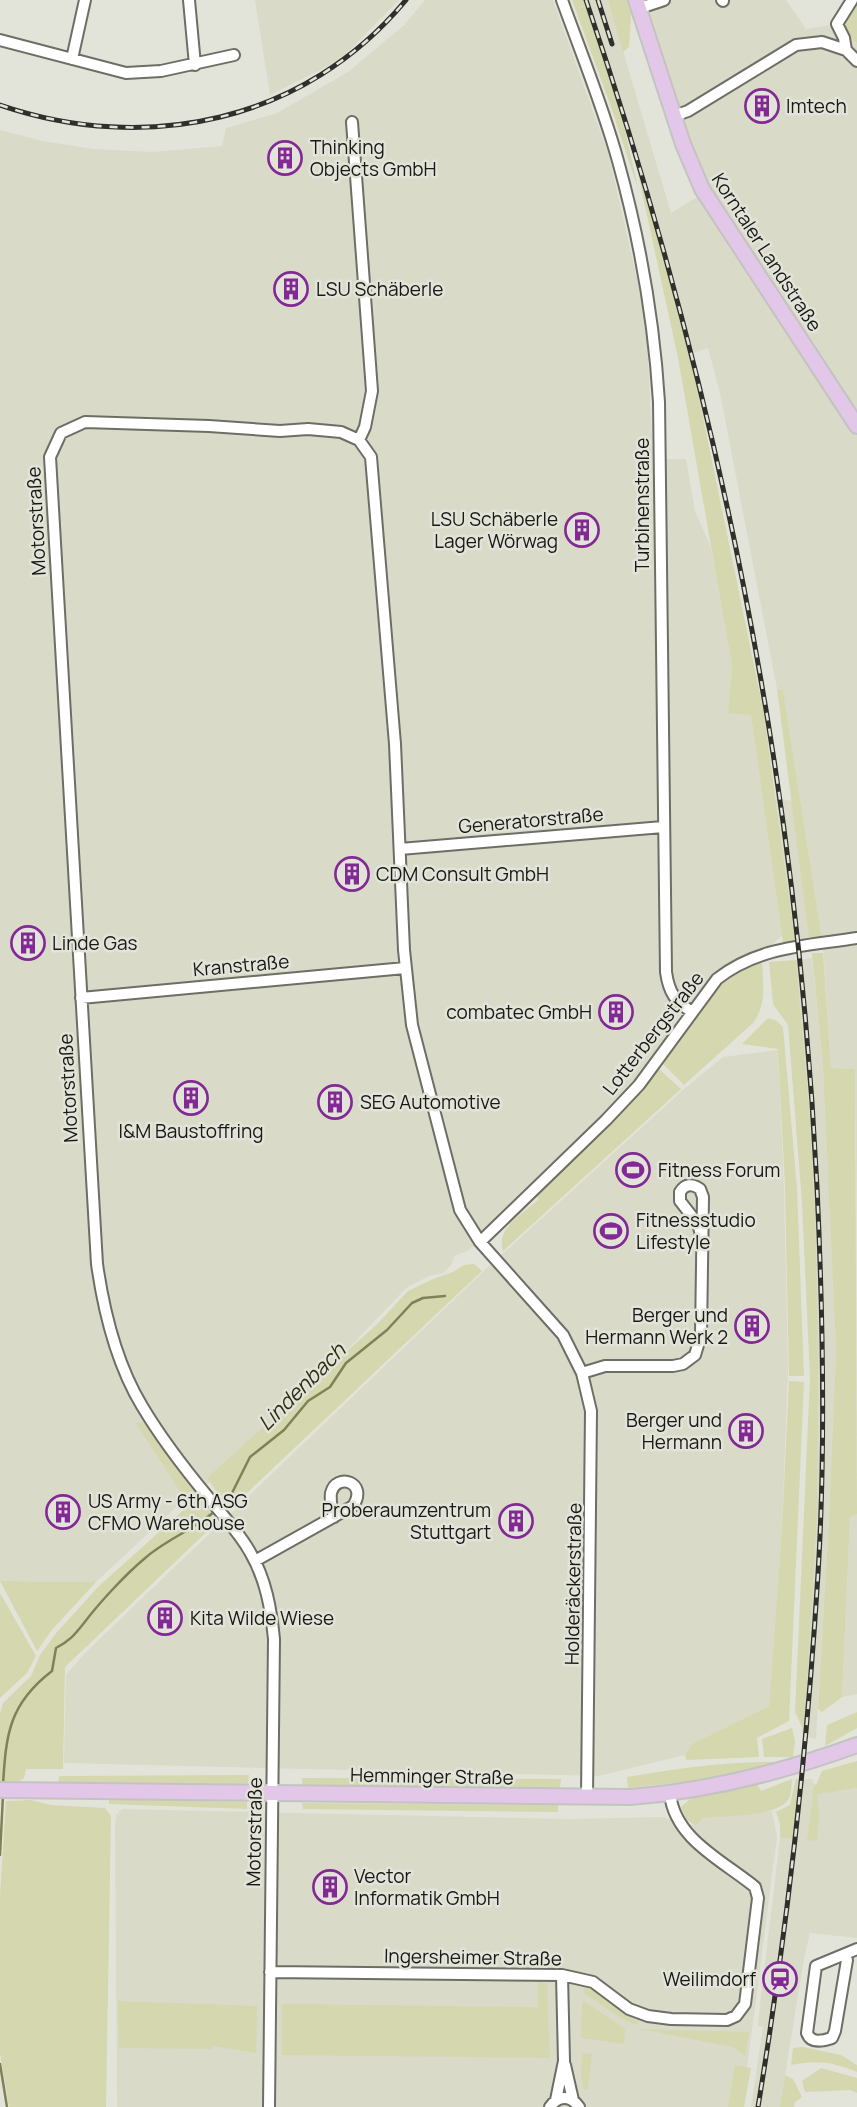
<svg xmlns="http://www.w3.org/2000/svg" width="857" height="2107" font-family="Manrope,sans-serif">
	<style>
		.built { fill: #d9dac8 }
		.green { fill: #d5d7af }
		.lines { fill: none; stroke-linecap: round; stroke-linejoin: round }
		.stream { stroke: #808255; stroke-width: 2.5 }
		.minor-casing { stroke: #6d6e65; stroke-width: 14 }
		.major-casing { stroke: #c3c3c2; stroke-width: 18 }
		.minor { stroke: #fff; stroke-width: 10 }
		.major { stroke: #e3c7e9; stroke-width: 14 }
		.rail-casing { stroke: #2f2f2b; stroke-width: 5 }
		.rail { stroke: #e3e4d9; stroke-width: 2.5; stroke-dasharray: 8; stroke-linecap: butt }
		.labels { text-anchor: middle; stroke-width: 5; stroke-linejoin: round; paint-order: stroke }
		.poi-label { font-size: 19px; fill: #181815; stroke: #e3e4d9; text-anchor: start }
		.street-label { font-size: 19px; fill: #181815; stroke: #e3e4d9 }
		.water-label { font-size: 21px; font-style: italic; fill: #2e2e11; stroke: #e3e4d9 }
	</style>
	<rect width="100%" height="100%" fill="#e3e4d9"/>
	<path class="built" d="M255 0H399L340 60 270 95Z
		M425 0H553L609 156 646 319 653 459H686L695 511 711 548 732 666 728 712 751 715 782 935 764 953 708 989 680 1014 656 1062 480 1242 467 1251 454 1256 452 1264 443 1273 429 1276 406 1288 351 1346 275 1416 202 1490 186 1498 96 1582 0 1581V130L42 141 93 149 153 152 222 146 226 128 277 113 348 72 404 25Z
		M584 0H608L671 213 697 197 707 202 683 144 685 123 651 42 640 8 664 0H786L806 29 837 24 857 44V1221L855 1069 831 1068 823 945 783 690 777 689 720 393 708 348 690 354 641 174Z
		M776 798 792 801 809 939 795 941Z
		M812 958 823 1068 836 1351 829 1517 816 1739 802 1736 815 1209 809 1107 796 960Z
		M778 1050 784 1191 788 1368 782 1529 769 1706 692 1744 685 1755 598 1776 64 1763 66 1675 86 1652 487 1268 684 1089 723 1057Z
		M857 1514V1694L842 1697 850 1517Z
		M798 1779H812L814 1784 807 1840 817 1793 857 1788V1938L810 1933 803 1964 780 2107H751L763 2027 758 2026 759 2014 780 1838 793 1839Z
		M122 1809 569 1819 661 1817 696 1826 704 1818 772 1811 777 1837 742 2107H117L115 1825 116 1815Z"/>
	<path class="green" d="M572 0H584L618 99 639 192 610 104Z
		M608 0H630L631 17 629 47 623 52Z
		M857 0V44L837 24Z
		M638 174H641L690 354 764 714 795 941 783 943 751 715 728 713 732 666 678 358Z
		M777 689 783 690 822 939H809Z
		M812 953H823L831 1068 855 1069 857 1514 850 1517 842 1697 822 1712 818 1709 829 1517 836 1351 823 1068Z
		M796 960 809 1107 815 1209 818 1366 817 1512 804 1731 795 1712 810 1378 802 1203 788 1025 773 1004 769 962Z
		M762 961C763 984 767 1004 753 1023L684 1085 660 1061C689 1024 715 976 762 961Z
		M768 1018 777 1021 783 1027 797 1188 804 1376H789L785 1188 778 1049 742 1044Z
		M659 1069 681 1089 503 1251C495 1227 526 1212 539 1199L537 1196Z
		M474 1264 482 1271 230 1509 227 1507 207 1478 377 1324 352 1351 408 1291 433 1279 453 1272 464 1265Z
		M789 1381 804 1382 789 1721 757 1738 759 1757 686 1760 685 1755 692 1744 769 1706 782 1529Z
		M146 1422 217 1522 65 1667 63 1769H26L24 1778 20 1781H0V1714L3 1703 31 1676 40 1655 57 1632 98 1587 189 1505 136 1423Z
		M0 1581 96 1582 51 1631 37 1651Z
		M0 1593 36 1656 27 1673 0 1698Z
		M857 1712V1728L825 1746 827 1725Z
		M792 1728 795 1741 793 1757H764L762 1739Z
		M857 1761V1788L817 1794 819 1811 817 1841 807 1840 814 1784 816 1785 822 1771Z
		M784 1762 703 1780 628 1788 627 1777C679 1768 731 1761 784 1762Z
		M249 1775 248 1784 58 1783 59 1776Z
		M302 1778 561 1779 560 1788 302 1786Z
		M796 1778 798 1779 793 1839 780 1838V1824L776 1812 790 1805Z
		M792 1779C791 1786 792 1796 787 1801 774 1817 724 1816 704 1818L696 1826 687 1820 681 1807 690 1799 757 1784 761 1791Z
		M109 1798 247 1802V1809L109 1804Z
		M31 1800 51 1805 105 1808 111 1816 106 2107H9L0 2053V1895L6 1801Z
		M302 1803 558 1805V1812L303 1809Z
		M538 1981 547 1984 550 2058 282 2055V2004L538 2007Z
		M583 1988H590L614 2007 639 2022 636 2025 621 2018 584 1993Z
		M118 2001 257 2006 256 2053 214 2046 212 2049 119 2048Z
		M584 2001 625 2029 624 2044 581 2038 582 2005Z
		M640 2029 749 2032 745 2055 733 2047Z
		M803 2047 841 2055 857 2065V2072C832 2062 818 2060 791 2065L793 2048Z
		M582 2053 592 2054 588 2089H584L581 2079Z
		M735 2065 751 2068 744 2107H728Z
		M821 2068 857 2078V2093L850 2090 805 2092 802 2081Z
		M785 2075 793 2079 802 2097 795 2102 794 2107H780Z"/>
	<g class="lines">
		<path class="stream" d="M221 1505 231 1495 250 1457 284 1430 308 1401 330 1387 346 1363 387 1330 412 1303 423 1298 445 1296
			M3 1785C6 1734 9 1704 52 1671L56 1648C70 1641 75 1634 84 1623 99 1603 125 1575 144 1559 166 1539 196 1529 216 1510
			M0 1855 3 1795
			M0 2064 7 2107"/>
		<g class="minor-casing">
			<path id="minor" d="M189 0 195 65
				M562 0C581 53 603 106 618 161 640 240 654 320 659 402L666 972C669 993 675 1001 692 1012
				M722 0 723 1
				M640 8 664 0
				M0 40 126 73 161 71 234 55
				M846 50 844 38 837 24 852 0
				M72 59 85 0
				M674 116 688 111 796 45 822 42 846 50 857 61
				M352 122 372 391 365 427 359 440
				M400 849 663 827
				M81 998 405 968
				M480 1242 606 1120 639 1085 717 979C759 946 807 946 857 938
				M582 1373 605 1366H673L683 1364 695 1355 701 1335 703 1197 700 1189C692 1183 685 1184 680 1192V1201L698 1224 702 1238
				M255 1561 353 1506C369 1482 336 1472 331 1493 330 1501 332 1510 334 1517
				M844 1955 847 1960 835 2031 832 2038C823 2041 811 2044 807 2033L816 1966 857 1949
				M270 1972 562 1975 593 1982 629 2009 648 2016 671 2019 727 2020 736 2016 745 2004 758 1898 755 1887C722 1860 675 1839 670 1794
				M565 2065 573 2100
				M556 2100 564 2061 562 1975
				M269 2107 274 1639C271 1609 266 1579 250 1552 239 1532 222 1515 208 1497 184 1468 161 1438 142 1406 116 1363 104 1313 97 1264L50 457 61 433 85 422 209 426 280 431 308 429 341 432 359 440 371 457 395 744 404 950 412 1025 460 1210 480 1242 563 1335 582 1373 591 1411 587 1797
				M550 2107C558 2095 571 2095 579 2107"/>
		</g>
		<g class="major-casing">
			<path id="major" d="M636 0 683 144 702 189 857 426
				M0 1790 630 1797C709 1791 783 1772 857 1745"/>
		</g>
		<use href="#minor" class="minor"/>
		<use href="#major" class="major"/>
		<g class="rail-casing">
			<path id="rail" d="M586 0C718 390 797 776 817 1187 823 1315 826 1445 818 1574 807 1752 787 1931 758 2107
				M598 0 612 44
				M0 105C147 155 305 122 406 0"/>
		</g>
		<use href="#rail" class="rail"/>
	</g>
	<defs>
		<g id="building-ring" transform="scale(1.75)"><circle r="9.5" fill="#e3e4d9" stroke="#822996" stroke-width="1.5"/><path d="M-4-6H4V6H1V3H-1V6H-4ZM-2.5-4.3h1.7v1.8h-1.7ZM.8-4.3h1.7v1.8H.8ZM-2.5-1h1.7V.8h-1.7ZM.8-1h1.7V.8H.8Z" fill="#822996"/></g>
		<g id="stadium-ring" transform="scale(1.75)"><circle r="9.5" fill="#e3e4d9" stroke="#822996" stroke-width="1.5"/><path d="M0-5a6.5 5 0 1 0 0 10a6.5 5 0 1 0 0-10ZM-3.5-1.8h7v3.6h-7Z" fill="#822996"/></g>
		<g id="station-ring" transform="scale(1.75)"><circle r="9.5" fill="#e3e4d9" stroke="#822996" stroke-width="1.5"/><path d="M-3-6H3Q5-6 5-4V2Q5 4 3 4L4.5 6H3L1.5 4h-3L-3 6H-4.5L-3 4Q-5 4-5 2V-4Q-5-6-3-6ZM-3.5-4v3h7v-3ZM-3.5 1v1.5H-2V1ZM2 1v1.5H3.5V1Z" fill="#822996"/></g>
	</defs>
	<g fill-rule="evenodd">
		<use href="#building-ring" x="762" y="106"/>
		<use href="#building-ring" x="285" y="158"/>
		<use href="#building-ring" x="291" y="289"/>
		<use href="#building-ring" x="582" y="530"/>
		<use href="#building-ring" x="352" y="874"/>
		<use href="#building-ring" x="28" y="943"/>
		<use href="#building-ring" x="616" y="1012"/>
		<use href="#building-ring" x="191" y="1098"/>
		<use href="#building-ring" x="335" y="1102"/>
		<use href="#stadium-ring" x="633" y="1170"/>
		<use href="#stadium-ring" x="611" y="1231"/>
		<use href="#building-ring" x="752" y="1326"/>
		<use href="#building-ring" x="746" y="1431"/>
		<use href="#building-ring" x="63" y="1512"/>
		<use href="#building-ring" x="516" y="1521"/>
		<use href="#building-ring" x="165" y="1618"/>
		<use href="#building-ring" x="330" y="1887"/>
		<use href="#station-ring" x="780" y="1979"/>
	</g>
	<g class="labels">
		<g class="poi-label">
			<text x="786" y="113">Imtech</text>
			<text x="310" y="154">Thinking<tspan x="310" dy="22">Objects GmbH</tspan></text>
			<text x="316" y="296">LSU Schäberle</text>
			<text x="558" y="526" text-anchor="end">LSU Schäberle<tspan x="558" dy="22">Lager Wörwag</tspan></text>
			<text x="376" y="881">CDM Consult GmbH</text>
			<text x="52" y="950">Linde Gas</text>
			<text x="592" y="1019" text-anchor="end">combatec GmbH</text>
			<text x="360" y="1109">SEG Automotive</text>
			<text x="191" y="1138" text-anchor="middle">I&amp;M Baustoffring</text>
			<text x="658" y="1177">Fitness Forum</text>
			<text x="636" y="1227">Fitnessstudio<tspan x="636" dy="22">Lifestyle</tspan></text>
			<text x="728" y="1322" text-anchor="end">Berger und<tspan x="728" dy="22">Hermann Werk 2</tspan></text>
			<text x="722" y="1427" text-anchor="end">Berger und<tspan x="722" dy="22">Hermann</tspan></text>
			<text x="88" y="1508">US Army - 6th ASG<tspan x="88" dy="22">CFMO Warehouse</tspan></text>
			<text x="491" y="1517" text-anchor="end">Proberaumzentrum<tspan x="491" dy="22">Stuttgart</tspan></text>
			<text x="190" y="1625">Kita Wilde Wiese</text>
			<text x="354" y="1883">Vector<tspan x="354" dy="22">Informatik GmbH</tspan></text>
			<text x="756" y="1986" text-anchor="end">Weilimdorf</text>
		</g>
		<g class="street-label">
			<text transform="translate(767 252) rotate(57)" y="7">Korntaler Landstraße</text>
			<text transform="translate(642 505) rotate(-90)" y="7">Turbinenstraße</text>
			<text transform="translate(36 521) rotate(-93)" y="7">Motorstraße</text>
			<text transform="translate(531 820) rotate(-5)" y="7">Generatorstraße</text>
			<text transform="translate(241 965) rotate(-5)" y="7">Kranstraße</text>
			<text transform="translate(653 1033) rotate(-52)" y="7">Lotterbergstraße</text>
			<text transform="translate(68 1088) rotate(-93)" y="7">Motorstraße</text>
			<text transform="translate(573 1584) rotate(-89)" y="7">Holderäckerstraße</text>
			<text transform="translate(432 1776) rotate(1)" y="7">Hemminger Straße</text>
			<text transform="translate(254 1832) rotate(-89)" y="7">Motorstraße</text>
			<text transform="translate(473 1957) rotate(1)" y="7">Ingersheimer Straße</text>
		</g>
		<g class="water-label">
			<text transform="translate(302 1387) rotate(-45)" y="7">Lindenbach</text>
		</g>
	</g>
</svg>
